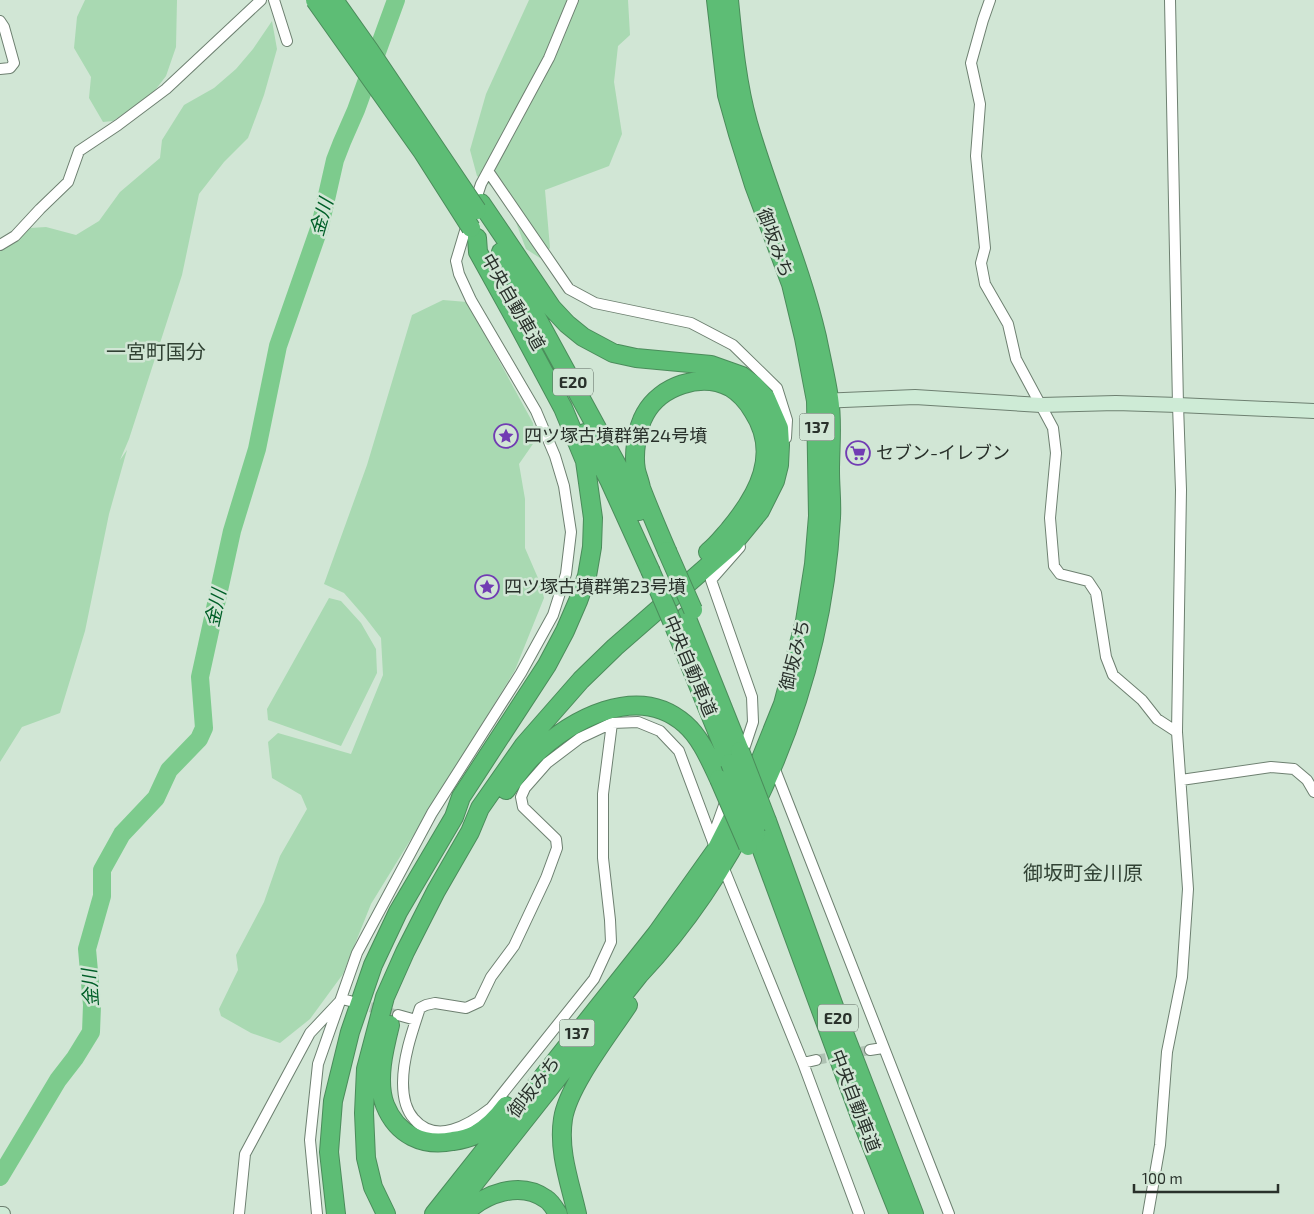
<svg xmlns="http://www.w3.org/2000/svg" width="1314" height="1214" font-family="'Exo 2','Noto Sans JP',sans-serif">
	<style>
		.green { fill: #a9d9b2 }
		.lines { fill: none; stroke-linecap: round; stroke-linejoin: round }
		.river { stroke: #7dcb8d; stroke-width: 18 }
		.street-tunnel { stroke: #afc2b3; stroke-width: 10; stroke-dasharray: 10 5; stroke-linecap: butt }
		.street-casing { stroke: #6e8071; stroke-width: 12 }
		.secondary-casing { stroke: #6e8071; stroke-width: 16 }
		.highway-casing { stroke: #4b8c5b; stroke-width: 20 }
		.street { stroke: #fff; stroke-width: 10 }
		.secondary { stroke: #ceebd6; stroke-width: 14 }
		.highway { stroke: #5dbd75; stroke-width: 18 }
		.highway-bridge-casing { stroke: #4b8c5b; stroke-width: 20; stroke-linecap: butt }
		.highway-bridge { stroke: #5dbd75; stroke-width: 18 }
		.labels { text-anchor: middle; stroke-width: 5; stroke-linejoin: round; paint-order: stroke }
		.shield { fill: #d1e6d5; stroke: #5b675e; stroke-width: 1 }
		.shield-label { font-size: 16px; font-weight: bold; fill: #29312b }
		.street-label { font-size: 18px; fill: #29312b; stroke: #d1e6d5 }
		.poi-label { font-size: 18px; fill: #29312b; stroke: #d1e6d5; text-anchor: start }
		.water-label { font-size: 19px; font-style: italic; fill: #005f28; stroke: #d1e6d5 }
		.quarter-label { font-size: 20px; fill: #314234; stroke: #d1e6d5 }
	</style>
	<rect width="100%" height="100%" fill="#d1e6d5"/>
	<path class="green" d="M85 0H177L176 47 166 76 153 93 113 121 103 122 89 98 91 77 74 48 77 17Z
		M529 0H628L630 35 618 46 614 82 622 134 609 166 545 190 550 248 540 258 526 249 506 196 477 176 470 150 486 94Z
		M272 21 277 49 264 95 248 138 224 162 199 194 182 275 129 439 120 460 127 450 109 514 85 631 60 713 22 727 0 762V246L30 228 46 227 76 235 99 221 120 192 160 158 162 140 184 105 214 88 236 69 253 49Z
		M443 300 467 302 533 423 535 441 519 464 525 499V548L541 585 544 598 515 670 371 904 343 974 310 1019 280 1043 251 1033 221 1016 219 1009 238 970 236 955 264 902 280 856 307 809 301 795 272 778 268 742 278 733 351 754 383 675 381 638 364 616 344 593 324 584 367 465 412 315Z
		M329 598 341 601 361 623 376 649 377 673 341 746 268 720 267 709Z"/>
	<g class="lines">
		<path class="river" d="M0 1177 58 1080 75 1058 91 1032 92 1005 87 949 102 896V870L122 834 156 798 169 770 199 739 204 728 200 677 232 531 257 449 278 346 320 226 335 160 342 142 356 110 396 0"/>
		<path class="street-tunnel" d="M356 1003 398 1015
			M816 1060 870 1050"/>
		<g class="street-casing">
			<path id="street" d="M274 0 287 41
				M990 0 983 20 971 63 980 104 976 156 985 248 981 263 985 284 1008 324 1016 359 1053 428 1056 453 1050 518 1054 566 1060 574 1088 581 1096 593 1106 657 1113 675 1142 700 1157 719 1177 732
				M0 21 4 27 14 63 10 68 0 69
				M488 171 569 289 595 303 691 323 733 345 777 388 787 420 786 438
				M473 208 481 184 549 58 573 0
				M0 245 15 236 40 209 68 182 79 151 118 125 166 89 261 0
				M740 547 711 580 752 697 753 722 742 755
				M612 723 603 794V858L610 920 611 942 594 979 491 1108C469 1125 436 1145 414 1119 405 1109 403 1096 403 1083 403 1058 412 1032 420 1008L426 1005 435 1003 466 1008 479 1002 491 977 514 946 546 878 557 848 556 839 523 807 521 797 525 788 547 763 580 738 612 723 638 722 660 731 679 751 716 850
				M774 767 949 1214
				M1181 780 1271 767 1294 769 1307 780 1314 792
				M712 839 727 797
				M722 864 803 1063 859 1214
				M398 1015 416 1020
				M870 1050 883 1048
				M803 1063 816 1060
				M239 1214 245 1154 310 1033 342 999 350 1001
				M317 1214 310 1140 318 1064 357 953 432 813 521 673 553 615 566 574 571 532 564 486 555 456 536 411 471 300 459 274 456 261 468 221
				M1148 1214 1160 1145 1167 1052 1182 977 1188 889 1177 732 1181 490 1178 405 1170 0"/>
		</g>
		<g class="secondary-casing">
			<path id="secondary" d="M820 401 915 397 1041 405 1116 403 1178 405 1314 411
				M0 1214H3"/>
		</g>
		<g class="highway-casing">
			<path id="highway" d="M501 252 622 474 639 511
				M585 433 610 482 650 570
				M667 551C658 530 649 509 641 488 640 482 637 475 636 470 633 454 637 428 645 414 660 386 701 372 730 387 740 393 747 401 753 411 781 454 758 495 729 530 722 538 716 546 708 552
				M686 616 740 751
				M674 626 730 763
				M506 790C514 779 522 767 532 757 570 720 637 682 685 724 701 738 710 760 719 779
				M767 821 836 1012 914 1214
				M756 834 861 1119 899 1214
				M390 1025C384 1049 376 1081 385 1105 397 1135 423 1147 453 1141 460 1140 469 1138 475 1135 487 1128 498 1117 506 1106
				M336 1214 329 1152 333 1101 350 1032 373 965 398 912 454 817 461 797 547 665 565 631 578 601 587 576 592 547 593 518 585 461 563 408 518 324 478 252 477 238
				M386 1214 373 1187 366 1158 364 1113 366 1069 385 997 405 952 436 891 470 832 480 808 524 745 581 680 615 647 733 544 760 511 775 481 779 465 780 445 779 428 766 398 754 385 742 376 711 365 636 358 613 353 583 337 567 324 552 308 481 203
				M434 1214 657 933 716 850 756 771 783 704 805 621 814 564 818 516 816 401 804 338 791 284 754 185 738 134 727 95 716 0
				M450 1214 639 975C752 854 822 683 831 518 832 502 830 487 830 471 830 447 833 422 829 398 826 378 821 357 817 337 800 264 769 196 748 123 737 84 733 41 729 0
				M464 1214C484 1194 520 1180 546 1199 551 1202 555 1209 558 1214
				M577 1214C570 1183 558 1151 563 1119 568 1086 609 1034 628 1005"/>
		</g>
		<use href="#street" class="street"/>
		<use href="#secondary" class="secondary"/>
		<use href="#highway" class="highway"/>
		<g class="highway-bridge-casing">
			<path id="highway-bridge" d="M315 0 422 151 471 228
				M334 0 370 51 477 210
				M667 551 693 610
				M650 570 674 626
				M740 751 767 821
				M730 763 756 834
				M719 779 748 846"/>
		</g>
		<use href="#highway-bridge" class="highway-bridge"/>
	</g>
	<defs>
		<g id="sight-ring" transform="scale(1.25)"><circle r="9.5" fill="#d1e6d5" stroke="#713cb3" stroke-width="1.5"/><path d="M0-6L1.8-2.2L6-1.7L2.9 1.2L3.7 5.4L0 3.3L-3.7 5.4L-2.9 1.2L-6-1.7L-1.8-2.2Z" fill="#713cb3"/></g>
		<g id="supermarket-ring" transform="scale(1.25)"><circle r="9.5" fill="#d1e6d5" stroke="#713cb3" stroke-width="1.5"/><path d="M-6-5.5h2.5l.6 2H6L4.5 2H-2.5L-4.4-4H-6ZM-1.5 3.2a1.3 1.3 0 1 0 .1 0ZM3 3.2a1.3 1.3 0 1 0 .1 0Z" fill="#713cb3"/></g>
	</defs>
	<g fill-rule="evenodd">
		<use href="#sight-ring" x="506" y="436"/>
		<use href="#supermarket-ring" x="858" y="453"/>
		<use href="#sight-ring" x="487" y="587"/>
	</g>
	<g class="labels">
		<g class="shield">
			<rect x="553" y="368.5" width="40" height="27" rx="4"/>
			<rect x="799.5" y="413.5" width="35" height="27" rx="4"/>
			<rect x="818" y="1004.5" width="40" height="27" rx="4"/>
			<rect x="559.5" y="1019.5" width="35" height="27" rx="4"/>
		</g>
		<g class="shield-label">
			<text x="573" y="388">E20</text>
			<text x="817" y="433">137</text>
			<text x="838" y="1024">E20</text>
			<text x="577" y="1039">137</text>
		</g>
		<g class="street-label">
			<text transform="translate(775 243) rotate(70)" y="6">御坂みち</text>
			<text transform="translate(513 302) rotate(60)" y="6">中央自動車道</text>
			<text transform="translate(795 655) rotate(-76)" y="6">御坂みち</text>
			<text transform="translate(690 666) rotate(67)" y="6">中央自動車道</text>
			<text transform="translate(534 1087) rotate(-52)" y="6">御坂みち</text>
			<text transform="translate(855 1101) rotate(69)" y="6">中央自動車道</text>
		</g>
		<g class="poi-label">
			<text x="524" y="442">四ツ塚古墳群第24号墳</text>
			<text x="876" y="459">セブン-イレブン</text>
			<text x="504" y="593">四ツ塚古墳群第23号墳</text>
		</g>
		<g class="water-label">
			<text transform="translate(321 217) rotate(-74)" y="7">金川</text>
			<text transform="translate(215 608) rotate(-78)" y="7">金川</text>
			<text transform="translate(90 988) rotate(-94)" y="7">金川</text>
		</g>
		<g class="quarter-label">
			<text x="156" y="359">一宮町国分</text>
			<text x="1083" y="880">御坂町金川原</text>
		</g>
	</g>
	<path d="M1134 1184v8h144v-8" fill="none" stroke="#29312b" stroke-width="2.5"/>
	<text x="1142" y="1184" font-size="15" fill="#29312b" stroke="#d1e6d5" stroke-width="4" paint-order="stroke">100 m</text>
</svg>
